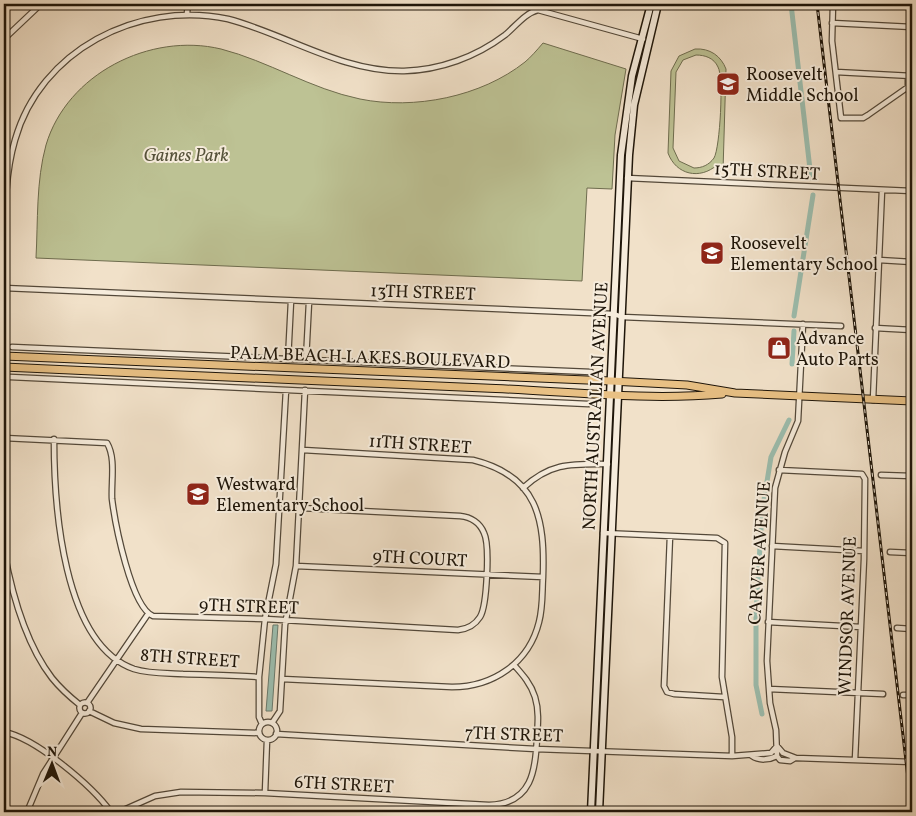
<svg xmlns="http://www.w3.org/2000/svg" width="916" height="816" font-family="Vollkorn,serif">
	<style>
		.green { fill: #bdc294; stroke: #6e6c4e; fill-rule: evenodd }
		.water { fill: #9cbeaf; stroke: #6a7a6d }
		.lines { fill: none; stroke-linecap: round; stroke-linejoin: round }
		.canal { stroke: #9cbeaf; stroke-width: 5 }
		.minor-casing { stroke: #534839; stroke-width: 7 }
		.secondary-casing { stroke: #1e1509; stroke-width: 9 }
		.primary-casing { stroke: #1e1509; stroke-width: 9 }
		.minor { stroke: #f6ecdc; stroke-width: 4.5 }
		.secondary { stroke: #f6ecdc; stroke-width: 6 }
		.primary { stroke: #e8c084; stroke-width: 7 }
		.rail-casing { stroke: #1e1509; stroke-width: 3 }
		.rail { stroke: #f6ecdc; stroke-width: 1; stroke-dasharray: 4; stroke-linecap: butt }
		.labels { text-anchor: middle; stroke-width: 4; stroke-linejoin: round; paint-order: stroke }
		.poi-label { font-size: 18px; fill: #1e1509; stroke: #f6ecdc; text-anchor: start }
		.park-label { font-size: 18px; font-style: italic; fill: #56523a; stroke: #f6ecdc }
		.street-label { font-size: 18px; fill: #1e1509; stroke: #f6ecdc }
	</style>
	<rect width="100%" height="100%" fill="#f1e1c9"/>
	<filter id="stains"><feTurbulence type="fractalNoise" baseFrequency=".004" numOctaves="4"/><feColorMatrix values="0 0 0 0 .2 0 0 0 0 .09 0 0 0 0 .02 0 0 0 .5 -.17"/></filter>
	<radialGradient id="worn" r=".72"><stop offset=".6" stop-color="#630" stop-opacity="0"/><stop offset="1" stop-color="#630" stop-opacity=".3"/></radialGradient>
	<path class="green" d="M543 43 626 69 615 135 612 189 587 188 582 281 36 258C38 221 36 181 46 145 67 74 150 32 221 49 268 61 311 89 360 99 414 110 481 97 525 62 531 57 537 50 543 43Z
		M695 49C710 48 721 56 726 69L723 171H717V165C700 180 676 175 668 153L671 71 679 56ZM696 55C705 55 714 58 718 67 724 77 720 148 714 158 709 165 702 168 694 168L679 161 673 148 676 72 683 60Z"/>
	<path class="water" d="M273 625H278L272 711H266Z"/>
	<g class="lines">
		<path class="canal" d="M791 4 811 178
			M794 316 813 195
			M792 364 794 331
			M762 714 756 685V613L762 512 771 457 789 420"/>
		<g class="minor-casing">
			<path id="minor" d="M833 4 832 41 841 118H863L868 115 908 87V76
				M187 13 188 4
				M832 23 912 27
				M4 39 41 4
				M836 72 912 76
				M627 178 912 191
				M879 260 912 262
				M4 279C6 234 2 184 15 140 40 51 137 0 228 19 286 34 341 72 404 71 440 70 476 57 505 35 515 27 525 13 538 10L643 39
				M4 288 614 314 622 317 841 326
				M875 328 912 330
				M12 347 591 372
				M288 360 291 301
				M306 360 309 302
				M10 377 588 404
				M873 400 882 190
				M4 438 107 443C116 458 111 482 112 499 115 523 131 607 153 616L265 619 458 630C467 629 475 625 480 617 487 606 490 545 484 533 480 523 471 517 460 516L301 508
				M54 439C54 503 62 644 134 669 150 674 167 673 183 674 209 675 234 675 259 677
				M779 470 862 474 865 479 864 559 855 760
				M881 475 912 476
				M523 488C551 462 572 464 608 464
				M603 533 717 538 725 543 722 677 732 737V756
				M670 536 664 686 667 692 674 694 724 697
				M772 546 864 551
				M4 551C12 594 25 643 52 678 60 688 70 697 80 705
				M890 552 912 553
				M296 566 543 577
				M768 622 861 627
				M897 628 912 629
				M282 679 452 687C493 687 529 663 539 622 543 607 542 592 543 577 545 519 538 476 473 460L303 450
				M769 689 883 694
				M903 695H912
				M79.5 708a5.5 5.5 0 1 1 11 0a5.5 5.5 0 1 1-11 0Z
				M87 703 148 614
				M89 711 114 723 141 729 259 733
				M259 731a9 9 0 1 1 18 0a9 9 0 1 1-18 0Z
				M272 723 280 711 285 625 296 566 305 390
				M262 724 259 717V677L265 619 276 564 286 390
				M4 732C36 738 92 786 111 812
				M276 734 536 749 732 756 771 753 777 746 783 753 796 758 912 762
				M752 756C759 761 769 760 777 756
				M777 756 776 730 770 703 767 661 775 488 785 452 798 421 803 324
				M777 756 780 760 790 761 795 758
				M265 793 267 740
				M27 812 43 774 82 713
				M119 812 155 796 181 792 265 793 489 805C532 804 536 770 537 736 538 723 539 710 535 697 531 684 523 675 514 665"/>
		</g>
		<g class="secondary-casing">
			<path id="secondary" d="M591 812 621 155 632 76 651 4
				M599 812 629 155 634 105 658 4"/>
		</g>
		<g class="primary-casing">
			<path id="primary" d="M4 356 611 381 687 385 735 393 912 401
				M4 367C164 374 324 382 484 388 564 391 643 401 722 394"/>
		</g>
		<use href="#minor" class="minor"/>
		<use href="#secondary" class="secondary"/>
		<use href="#primary" class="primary"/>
		<g class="rail-casing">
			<path id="rail" d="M817 4 912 812"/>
		</g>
		<use href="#rail" class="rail"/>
	</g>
	<defs>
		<g id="school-square" transform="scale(1.25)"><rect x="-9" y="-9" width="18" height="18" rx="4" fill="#8f2418" stroke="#f6ecdc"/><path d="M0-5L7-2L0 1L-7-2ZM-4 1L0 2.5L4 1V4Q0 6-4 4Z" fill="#fff"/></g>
		<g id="shop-square" transform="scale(1.25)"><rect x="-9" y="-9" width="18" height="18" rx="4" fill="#8f2418" stroke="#f6ecdc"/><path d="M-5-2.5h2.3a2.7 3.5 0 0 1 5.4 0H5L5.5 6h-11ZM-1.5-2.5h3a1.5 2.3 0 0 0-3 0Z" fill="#fff"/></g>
	</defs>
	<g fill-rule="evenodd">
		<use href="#school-square" x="728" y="84"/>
		<use href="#school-square" x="712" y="253"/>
		<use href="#shop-square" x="779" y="348"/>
		<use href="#school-square" x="198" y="494"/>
	</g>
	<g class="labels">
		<g class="poi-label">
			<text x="746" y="80">Roosevelt<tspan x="746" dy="21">Middle School</tspan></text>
			<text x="730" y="249">Roosevelt<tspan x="730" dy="21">Elementary School</tspan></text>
			<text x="796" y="344">Advance<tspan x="796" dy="21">Auto Parts</tspan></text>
			<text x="216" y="490">Westward<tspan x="216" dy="21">Elementary School</tspan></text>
		</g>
		<g class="park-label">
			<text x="186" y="161">Gaines Park</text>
		</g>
		<g class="street-label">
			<text transform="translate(767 171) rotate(3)" y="6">15TH STREET</text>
			<text transform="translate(423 292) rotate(2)" y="6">13TH STREET</text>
			<text transform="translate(370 357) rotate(2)" y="6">PALM BEACH LAKES BOULEVARD</text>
			<text transform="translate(595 406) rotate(-87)" y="6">NORTH AUSTRALIAN AVENUE</text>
			<text transform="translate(420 444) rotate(4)" y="6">11TH STREET</text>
			<text transform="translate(759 553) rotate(-86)" y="6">CARVER AVENUE</text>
			<text transform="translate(420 558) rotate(3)" y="6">9TH COURT</text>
			<text transform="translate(249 606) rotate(2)" y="6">9TH STREET</text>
			<text transform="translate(847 616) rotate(-88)" y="6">WINDSOR AVENUE</text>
			<text transform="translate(190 658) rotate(4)" y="6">8TH STREET</text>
			<text transform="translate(514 734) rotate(2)" y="6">7TH STREET</text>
			<text transform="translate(344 784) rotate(3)" y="6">6TH STREET</text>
		</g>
	</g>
	<rect width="916" height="816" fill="none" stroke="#f1e1c9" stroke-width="20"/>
	<rect x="5" y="5" width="906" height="806" fill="none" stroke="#1e1509" stroke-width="2.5"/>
	<rect x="10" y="10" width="896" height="796" fill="none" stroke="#1e1509"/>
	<g transform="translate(52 764) rotate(1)" stroke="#f6ecdc" stroke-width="4" paint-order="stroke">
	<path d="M0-4L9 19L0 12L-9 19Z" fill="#1e1509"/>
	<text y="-8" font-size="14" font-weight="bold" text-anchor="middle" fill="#1e1509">N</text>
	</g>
	<rect width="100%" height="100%" filter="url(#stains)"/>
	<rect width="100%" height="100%" fill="url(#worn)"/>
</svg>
